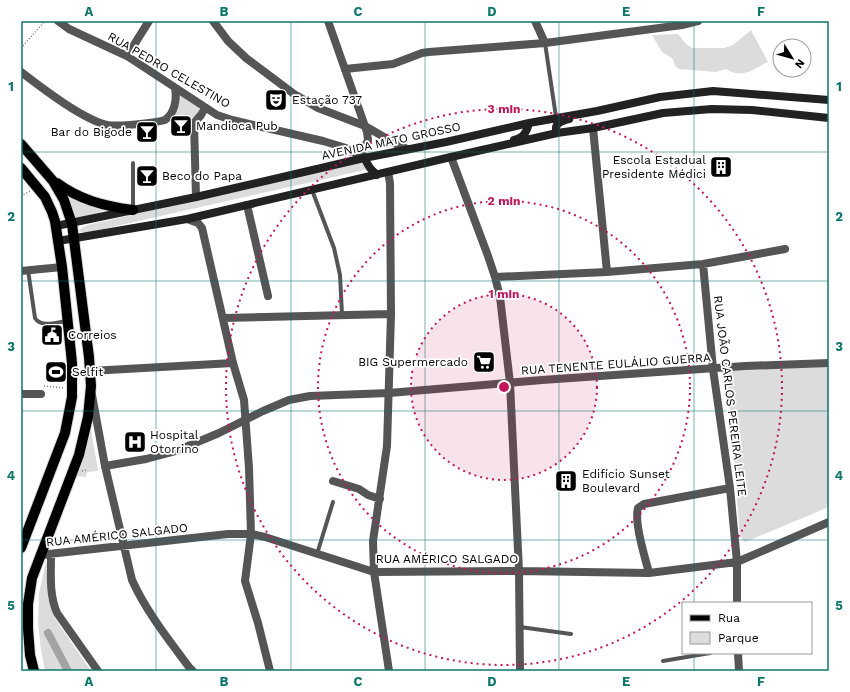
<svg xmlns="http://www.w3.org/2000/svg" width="850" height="692" font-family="'Work Sans',sans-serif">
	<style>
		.green { fill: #dcdcdc }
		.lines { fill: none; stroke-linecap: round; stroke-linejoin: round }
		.canal { stroke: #a3a3a3; stroke-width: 8 }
		.primary-casing { stroke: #dbdbdb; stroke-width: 12 }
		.path { stroke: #777; stroke-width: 1.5; stroke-dasharray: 1 2; stroke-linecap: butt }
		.service { stroke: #555; stroke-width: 4 }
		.minor { stroke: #555; stroke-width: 8 }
		.tertiary { stroke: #555; stroke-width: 8 }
		.secondary { stroke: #222; stroke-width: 8 }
		.primary { stroke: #000; stroke-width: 10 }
		.grid { fill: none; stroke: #0f766e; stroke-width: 1; stroke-opacity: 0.55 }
		.ring { fill: none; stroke: #c2185b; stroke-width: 2; stroke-dasharray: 2 4 }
		.labels { text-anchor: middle; stroke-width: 3.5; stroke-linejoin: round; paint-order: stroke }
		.street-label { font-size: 12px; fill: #000; stroke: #fff }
		.poi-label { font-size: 12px; fill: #000; stroke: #fff; text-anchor: start }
		.centre { fill: #c2185b; stroke: #fff; stroke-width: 2 }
		.ring-label { font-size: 12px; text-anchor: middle; font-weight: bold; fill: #c2185b; stroke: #fff; stroke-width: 3.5; stroke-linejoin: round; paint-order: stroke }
		.neatline { fill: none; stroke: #0f766e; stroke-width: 1.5 }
		.grid-label { font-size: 13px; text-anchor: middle; font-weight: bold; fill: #0f766e }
	</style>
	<rect width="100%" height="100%" fill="#fff"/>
	<path class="green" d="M751 30 768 62C752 70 743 79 726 69L716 72 679 69 675 66 673 59 662 52 652 35 678 34 686 44 692 48H724L733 45Z
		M178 93 199 106C201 121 181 121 170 122Z
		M360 162 369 169 90 232H81L79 231 81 228 88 225Z
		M66 197 91 206 106 210 75 220Z
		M829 361V507L745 542 740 537 727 374 734 368Z
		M91 429 98 471 87 472 86 477 76 476Z
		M46 561 48 597 54 617 91 671H45L41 649 38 625 39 593Z"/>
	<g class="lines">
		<path class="canal" d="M48 633 68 671"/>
		<g class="primary-casing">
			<path id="primary" d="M21 144 53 181 64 200 72 224 89 357 91 386 88 417 79 455 32 578 28 604V629L30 655 34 671
				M21 168 45 197 52 212 55 221 62 267 72 363V397L65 433 21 548
				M57 183C80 200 104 206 133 210"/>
		</g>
		<path class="path" d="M21 48 45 21
			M21 196 30 191
			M44 386 64 388
			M82 471 88 470"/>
		<path class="service" d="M545 43 556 117
			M312 190 334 248 340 275 342 314
			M133 210V163
			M28 270 35 318C41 328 57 322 67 321
			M317 554 333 502
			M520 627 571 634
			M663 661 710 653"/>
		<path class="minor" d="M58 21 69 29 127 56 217 115 232 120 323 141 346 148 364 158
			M535 21 545 43
			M127 56 149 21
			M345 69 393 64 422 53 429 52 545 43 682 25 698 21
			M21 72C42 88 82 119 107 125 117 127 154 123 165 120 175 113 177 99 175 88
			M593 128 607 272
			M451 157 488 256 495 277 500 297 510 383 519 571 520 671
			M388 172 390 183 391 314 387 446 373 541 374 572 389 671
			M196 197 194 123 201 115 205 108
			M247 205 268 296
			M187 219 198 223 202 228 233 363 244 400 249 468 251 534 245 581 258 623 270 671
			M703 264 713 369 730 488 737 562V603
			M21 271 62 267
			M495 277 607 272 703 264 785 249
			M223 318 391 314
			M90 371 233 363
			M21 394H41
			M92 395 105 466 132 580C146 611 168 639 189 667L193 671
			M333 481 359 489 368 495 380 499
			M51 554C51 574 49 595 57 613L98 671
			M40 555 228 534H251L265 537 374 572 519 571 649 573 737 562 829 522
			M649 573C645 557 634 523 638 508L644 504 730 488
			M738 653 739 671"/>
		<path class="tertiary" d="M213 21 228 41 246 58 294 94 318 108 365 126 396 144 407 149
			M328 21 367 132 368 140 362 152 364 158
			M105 466 146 459 176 451 219 433 263 411 289 400 310 396 389 393 542 380 745 366 829 363"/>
		<path class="secondary" d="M557 133C553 124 561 121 569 119
			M514 140C524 138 527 131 529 123
			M364 158 370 168 377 175
			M56 226 196 197 364 158 446 142 529 123 597 111 660 97 713 91 829 100
			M58 241 187 219 451 157 557 133 593 128 663 113 712 109 752 110 829 118"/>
		<use href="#primary" class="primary"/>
	</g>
	<path class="grid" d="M156 21V671M291 21V671M425 21V671M559 21V671M694 21V603M21 152H829M21 281H829M21 411H829M21 540H829M694 653V671"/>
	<circle cx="504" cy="387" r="93" fill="#c2185b" fill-opacity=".12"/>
	<g class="ring">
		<circle cx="504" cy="387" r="93"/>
		<circle cx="504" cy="387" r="186"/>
		<circle cx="504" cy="387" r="278"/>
	</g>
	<defs>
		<g id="theatre-square" transform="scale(1.15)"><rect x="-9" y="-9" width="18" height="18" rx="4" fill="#000" stroke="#fff"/><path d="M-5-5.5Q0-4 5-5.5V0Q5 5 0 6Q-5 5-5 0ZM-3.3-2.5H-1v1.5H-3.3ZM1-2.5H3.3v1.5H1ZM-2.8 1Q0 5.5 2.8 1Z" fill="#fff"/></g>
		<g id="bar-square" transform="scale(1.15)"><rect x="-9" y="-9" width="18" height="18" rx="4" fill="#000" stroke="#fff"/><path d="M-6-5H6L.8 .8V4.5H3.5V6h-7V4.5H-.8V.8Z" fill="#fff"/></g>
		<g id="building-square" transform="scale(1.15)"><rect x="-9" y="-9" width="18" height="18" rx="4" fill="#000" stroke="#fff"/><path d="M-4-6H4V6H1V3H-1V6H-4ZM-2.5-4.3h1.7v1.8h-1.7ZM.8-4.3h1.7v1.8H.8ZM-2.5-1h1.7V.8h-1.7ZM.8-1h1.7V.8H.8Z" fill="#fff"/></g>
		<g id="civic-square" transform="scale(1.15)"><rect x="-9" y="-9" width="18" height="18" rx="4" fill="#000" stroke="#fff"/><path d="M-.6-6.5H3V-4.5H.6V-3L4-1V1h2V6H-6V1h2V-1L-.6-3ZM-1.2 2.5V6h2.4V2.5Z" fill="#fff"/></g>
		<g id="supermarket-square" transform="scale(1.15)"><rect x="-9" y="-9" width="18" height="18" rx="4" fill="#000" stroke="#fff"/><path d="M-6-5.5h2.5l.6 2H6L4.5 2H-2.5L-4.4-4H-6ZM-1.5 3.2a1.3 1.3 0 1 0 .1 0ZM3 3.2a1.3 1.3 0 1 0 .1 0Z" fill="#fff"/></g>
		<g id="stadium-square" transform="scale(1.15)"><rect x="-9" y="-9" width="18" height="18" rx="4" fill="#000" stroke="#fff"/><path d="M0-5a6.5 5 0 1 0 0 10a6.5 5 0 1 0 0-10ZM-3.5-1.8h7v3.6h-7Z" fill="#fff"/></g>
		<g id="hospital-square" transform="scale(1.15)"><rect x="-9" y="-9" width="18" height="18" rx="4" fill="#000" stroke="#fff"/><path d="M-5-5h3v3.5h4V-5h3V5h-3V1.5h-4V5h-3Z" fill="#fff"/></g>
	</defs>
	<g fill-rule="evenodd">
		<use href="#theatre-square" x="276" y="100"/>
		<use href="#bar-square" x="181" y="126"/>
		<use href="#bar-square" x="147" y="132"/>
		<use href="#building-square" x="721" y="167"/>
		<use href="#bar-square" x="147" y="176"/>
		<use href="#civic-square" x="52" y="335"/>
		<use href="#supermarket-square" x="484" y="362"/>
		<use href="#stadium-square" x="56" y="372"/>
		<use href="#hospital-square" x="135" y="442"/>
		<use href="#building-square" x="566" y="481"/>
	</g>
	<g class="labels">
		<g class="street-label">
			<text transform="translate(169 70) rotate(30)" y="4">RUA PEDRO CELESTINO</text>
			<text transform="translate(391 141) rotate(-12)" y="4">AVENIDA MATO GROSSO</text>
			<text transform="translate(616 364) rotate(-4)" y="4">RUA TENENTE EULÁLIO GUERRA</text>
			<text transform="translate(730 396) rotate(83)" y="4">RUA JOÃO CARLOS PEREIRA LEITE</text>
			<text transform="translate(117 535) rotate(-6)" y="4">RUA AMÉRICO SALGADO</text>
			<text x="447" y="563">RUA AMÉRICO SALGADO</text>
		</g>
		<g class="poi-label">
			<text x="292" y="104">Estação 737</text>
			<text x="196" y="130">Mandioca Pub</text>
			<text x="132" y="136" text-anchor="end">Bar do Bigode</text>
			<text x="706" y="164" text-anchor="end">Escola Estadual<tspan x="706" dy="14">Presidente Médici</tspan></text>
			<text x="162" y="180">Beco do Papa</text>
			<text x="68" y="339">Correios</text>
			<text x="468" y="366" text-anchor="end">BIG Supermercado</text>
			<text x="72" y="376">Selfit</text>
			<text x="150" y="439">Hospital<tspan x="150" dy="14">Otorrino</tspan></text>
			<text x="582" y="478">Edifício Sunset<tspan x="582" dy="14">Boulevard</tspan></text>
		</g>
	</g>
	<circle cx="504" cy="387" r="6" class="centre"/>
	<g class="ring-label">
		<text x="504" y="113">3 min</text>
		<text x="504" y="205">2 min</text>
		<text x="504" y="298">1 min</text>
	</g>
	<rect width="850" height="692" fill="none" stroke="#ffffff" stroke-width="44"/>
	<rect x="682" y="602" width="130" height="52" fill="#ffffff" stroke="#999999"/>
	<rect x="690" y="615" width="20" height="6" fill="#000000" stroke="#999999"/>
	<text x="718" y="622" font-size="12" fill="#000000">Rua</text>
	<rect x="690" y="632" width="20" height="12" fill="#dcdcdc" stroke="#999999"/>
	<text x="718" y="642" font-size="12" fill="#000000">Parque</text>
	<g transform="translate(792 58) rotate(127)"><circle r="19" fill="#ffffff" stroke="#999999"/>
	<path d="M0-3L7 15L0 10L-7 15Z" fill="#000000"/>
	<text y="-6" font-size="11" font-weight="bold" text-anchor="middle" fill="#000000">N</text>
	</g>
	<rect x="22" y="22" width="806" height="648" class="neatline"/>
	<g class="grid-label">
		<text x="89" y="16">A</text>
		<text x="224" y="16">B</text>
		<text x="358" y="16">C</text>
		<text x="492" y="16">D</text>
		<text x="626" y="16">E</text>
		<text x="761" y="16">F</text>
		<text x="11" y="91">1</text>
		<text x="839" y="91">1</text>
		<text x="11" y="221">2</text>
		<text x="839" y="221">2</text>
		<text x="11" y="351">3</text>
		<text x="839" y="351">3</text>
		<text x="11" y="480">4</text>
		<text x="839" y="480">4</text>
		<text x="11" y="610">5</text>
		<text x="839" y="610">5</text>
		<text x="89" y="686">A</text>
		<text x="224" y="686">B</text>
		<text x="358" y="686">C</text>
		<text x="492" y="686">D</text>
		<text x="626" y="686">E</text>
		<text x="761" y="686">F</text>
	</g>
</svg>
